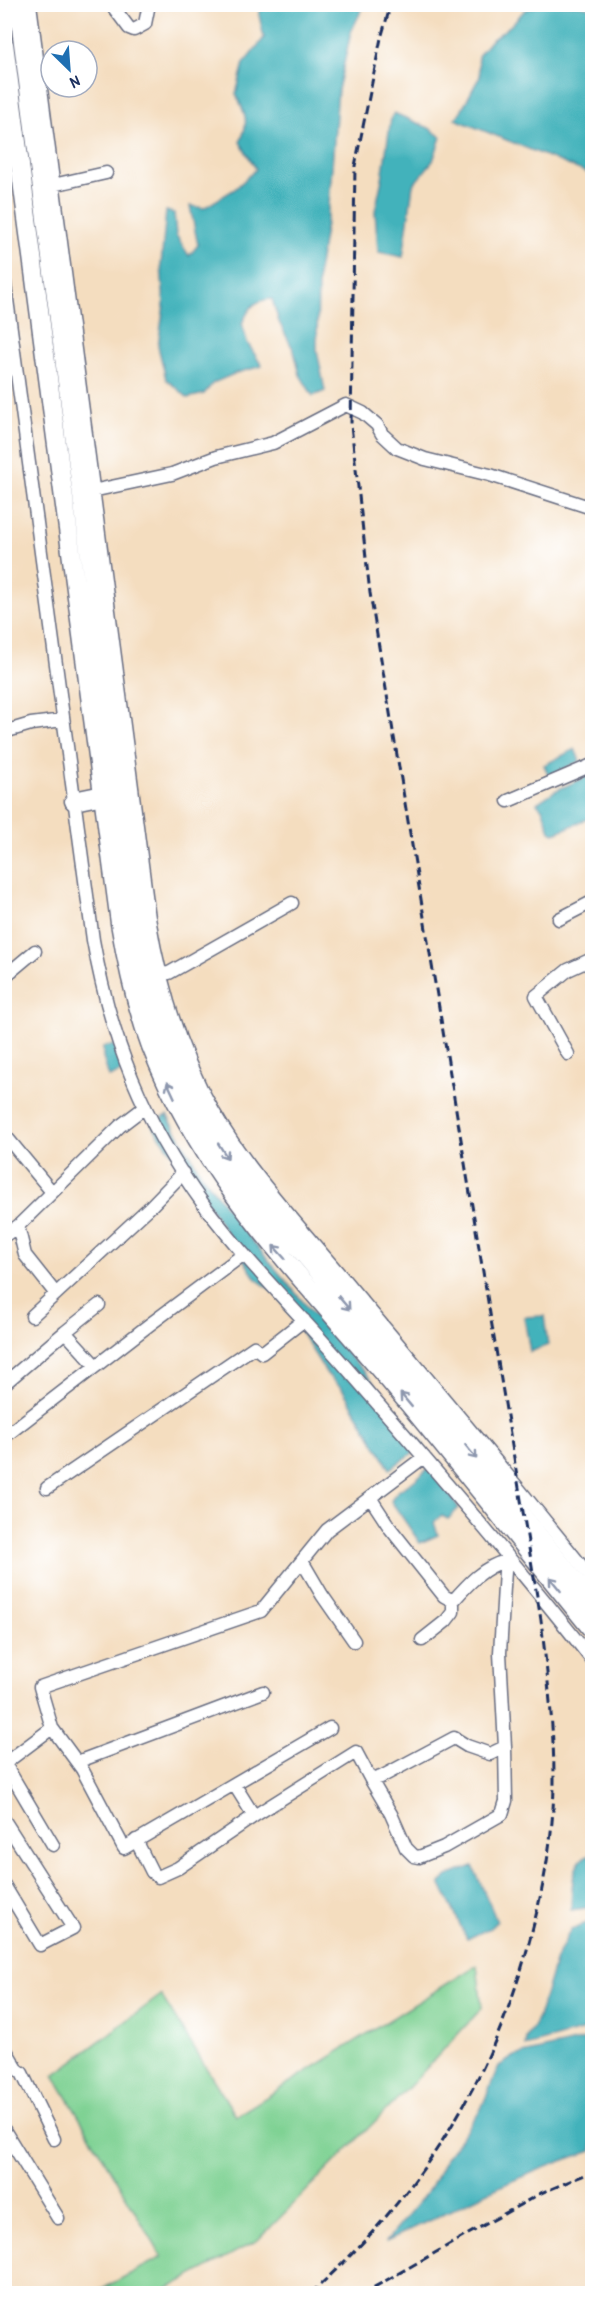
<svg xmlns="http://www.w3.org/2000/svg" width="597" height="2298" font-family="'Patrick Hand',sans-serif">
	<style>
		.green { fill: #7ed193; stroke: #4c8078; stroke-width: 1.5 }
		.water { fill: #42b2bb; stroke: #2e708c; stroke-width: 1.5 }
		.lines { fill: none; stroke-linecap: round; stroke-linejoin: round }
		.minor-casing { stroke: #676c80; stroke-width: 15 }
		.highway-casing { stroke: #676c80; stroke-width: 21 }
		.minor { stroke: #fff; stroke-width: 12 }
		.highway { stroke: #fff; stroke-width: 18 }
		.rail { stroke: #1b2f5e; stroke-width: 3; stroke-dasharray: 9 4.5; stroke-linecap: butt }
		.oneway { stroke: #8d97ae }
	</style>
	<rect width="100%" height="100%" fill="#fff"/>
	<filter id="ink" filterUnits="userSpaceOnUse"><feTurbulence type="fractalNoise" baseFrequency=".0167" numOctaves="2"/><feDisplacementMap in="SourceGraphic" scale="12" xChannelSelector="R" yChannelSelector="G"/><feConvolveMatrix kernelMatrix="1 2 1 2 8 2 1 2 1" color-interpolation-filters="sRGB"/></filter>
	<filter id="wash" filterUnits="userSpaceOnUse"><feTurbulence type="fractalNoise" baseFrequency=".008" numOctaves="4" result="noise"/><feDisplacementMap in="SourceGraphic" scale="24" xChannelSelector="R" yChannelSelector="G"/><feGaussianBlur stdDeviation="1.35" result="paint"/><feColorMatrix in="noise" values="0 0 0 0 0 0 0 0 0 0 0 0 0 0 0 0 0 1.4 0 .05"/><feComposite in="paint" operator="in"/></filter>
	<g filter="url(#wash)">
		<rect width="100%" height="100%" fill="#f4ddbf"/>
		<path class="green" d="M477 1965 482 2008 410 2086 258 2240 160 2293H94L162 2257 54 2075 161 1995 236 2116Z"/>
		<path class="water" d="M262 5H364L351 32 338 90 329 205 318 272 317 350 325 391 313 396 300 375 294 351 279 322 272 299C253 300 250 308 242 323L247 342 262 366 236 373 213 383 204 394 188 398 166 379 158 346 164 305 161 265 166 211 174 213 176 235 189 256 198 245 190 206 204 208 235 189 256 169 240 142C250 121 245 113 236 94L244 63 264 38 259 15Z
			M541 5H578L592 8V175L455 119C466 107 470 91 480 77L478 56 490 41 511 25 525 10Z
			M394 113 429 128 441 137 433 161 413 185 403 257 378 252 375 211 382 179 391 118Z
			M575 749 580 761 549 776 544 765Z
			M592 774V817L555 833 550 831 543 810 537 803 555 791Z
			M114 1045 128 1069 109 1077 103 1058V1047Z
			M167 1115 202 1175 245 1232 340 1346 367 1374 394 1411 424 1445 390 1469 343 1390 327 1374 277 1294 256 1279 199 1190 152 1125Z
			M544 1316 548 1345 530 1352 524 1317Z
			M431 1467 459 1508 448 1519 442 1516 434 1522 438 1535 420 1543 391 1501C399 1485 406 1489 416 1479 422 1474 424 1471 431 1467Z
			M592 1854V1907L571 1910C572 1892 570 1858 592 1854Z
			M473 1866 497 1921 490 1928 467 1939 440 1883 448 1876Z
			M592 1921V2028L526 2046 527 2038 538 2018 556 1959 571 1929Z
			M592 2038V2151C521 2172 454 2210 386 2241L431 2187 444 2161 481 2109 499 2066 515 2056Z"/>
	</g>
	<g filter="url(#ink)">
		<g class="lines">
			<g class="minor-casing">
				<path id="minor" d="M30 4 149 918C160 984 179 1051 213 1111 249 1174 306 1233 352 1289 433 1385 514 1481 592 1579
					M111 4 129 28 134 30 145 24 149 4
					M53 185 106 173
					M4 277 93 940C111 1041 143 1121 204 1205 248 1264 302 1316 350 1372 433 1467 515 1562 592 1660
					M92 491 172 474 216 457 273 443 346 405 363 413 377 425 382 434 397 448 425 459 490 475 592 508
					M4 732 31 724 63 720
					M508 801 592 765
					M559 919 592 902
					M159 974 169 973 185 964 292 903
					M4 977 35 951
					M568 1054 536 996 568 970 592 959
					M4 1134 52 1192
					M4 1236 18 1226
					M56 1294 25 1255 18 1226 120 1126 145 1107
					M32 1316 150 1207 183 1173
					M65 1332 99 1305
					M4 1384 65 1332 96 1366
					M4 1437 149 1325 244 1254
					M47 1488 254 1347 262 1353 304 1320
					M371 1499 390 1528 444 1596 453 1601
					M302 1561 322 1595 354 1641
					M422 1640 446 1621 453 1612V1601C467 1585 484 1566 506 1561
					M52 1728 82 1769 124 1848 330 1728
					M77 1762 263 1692
					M4 1764 52 1728 40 1687 261 1611 327 1530 424 1457
					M5 1764 53 1845
					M371 1780 391 1814 406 1848 414 1856 419 1857 444 1847 502 1814 506 1801 505 1747
					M234 1784 254 1816 356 1752 371 1780 381 1777 454 1738 467 1746 490 1754 505 1747 500 1653 506 1554
					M4 1820 73 1928 40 1945 4 1885
					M136 1840 152 1872 158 1877 178 1868 254 1816
					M4 2047 17 2069 22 2073 54 2139
					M4 2130 58 2218"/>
			</g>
			<g class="highway-casing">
				<path id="highway" d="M18 4 137 919C143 951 149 982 158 1013 177 1078 212 1135 250 1190L457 1435 592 1602
					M4 44 120 923C127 965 136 1006 151 1046 203 1179 298 1273 389 1380 458 1462 524 1546 592 1629
					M74 801 103 795"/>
			</g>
			<use href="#minor" class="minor"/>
			<use href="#highway" class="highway"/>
			<path class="rail" d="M310 2294C422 2194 495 2077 532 1931 545 1882 554 1830 554 1779 554 1726 547 1673 541 1620L370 593 351 425 355 166 381 38 391 4
				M362 2294 541 2193 592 2172"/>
		</g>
		<defs><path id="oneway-shaft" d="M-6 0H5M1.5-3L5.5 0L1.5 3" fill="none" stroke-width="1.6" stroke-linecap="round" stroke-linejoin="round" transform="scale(1.5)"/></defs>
		<g class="oneway">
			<use href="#oneway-shaft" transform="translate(171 1090) rotate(-115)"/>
			<use href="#oneway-shaft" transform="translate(223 1151) rotate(57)"/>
			<use href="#oneway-shaft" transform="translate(279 1252) rotate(-132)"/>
			<use href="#oneway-shaft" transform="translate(344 1303) rotate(50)"/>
			<use href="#oneway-shaft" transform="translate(406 1400) rotate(-130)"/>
			<use href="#oneway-shaft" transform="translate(471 1452) rotate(51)"/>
			<use href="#oneway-shaft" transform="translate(555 1584) rotate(-129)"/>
		</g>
	</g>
	<rect width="597" height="2298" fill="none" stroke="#fff" stroke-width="24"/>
	<g transform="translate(69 69) rotate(155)"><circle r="28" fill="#ffffff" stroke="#a4acbf" stroke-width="1.5"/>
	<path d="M0-4.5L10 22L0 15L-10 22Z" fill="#1f6fb2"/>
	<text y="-9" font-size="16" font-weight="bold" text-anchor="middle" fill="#1b2f5e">N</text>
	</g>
</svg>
